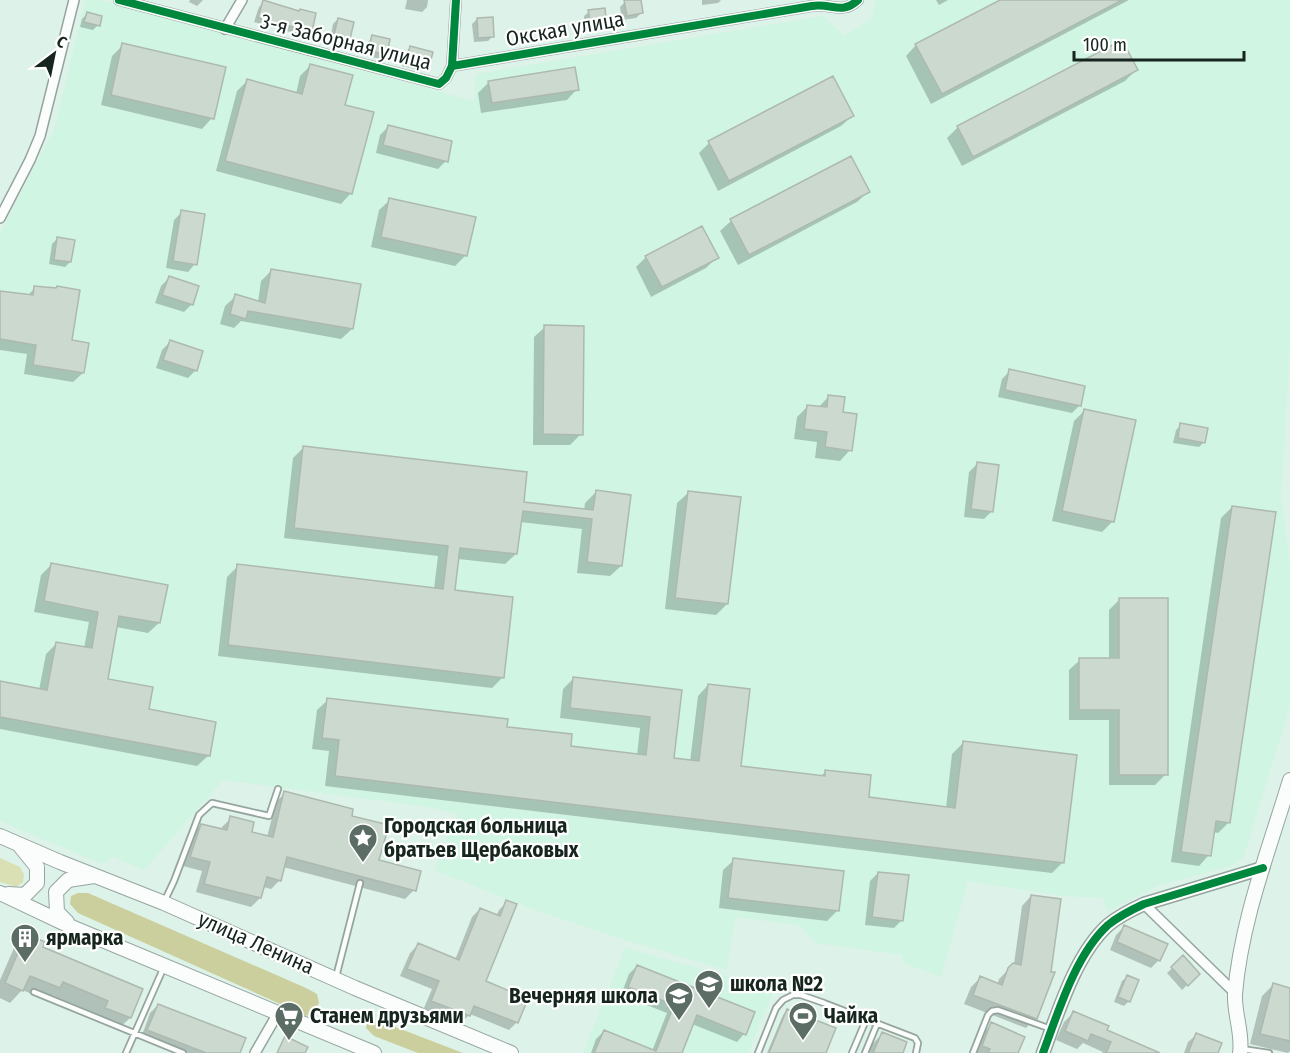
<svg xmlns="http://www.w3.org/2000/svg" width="1290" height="1053" font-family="'Fira Sans Condensed',sans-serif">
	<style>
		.built { fill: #d0f5e3 }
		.green { fill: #dadfb4 }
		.forest { fill: #cbcf9d }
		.shadow { fill: #0003 }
		.building { fill: #ccd9ce; stroke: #adb9af; stroke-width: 1.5 }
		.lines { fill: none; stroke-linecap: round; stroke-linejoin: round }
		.service-casing { stroke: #95a59e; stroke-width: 8 }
		.minor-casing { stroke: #95a59e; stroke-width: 12 }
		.tertiary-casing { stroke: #95a59e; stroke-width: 15 }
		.secondary-casing { stroke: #95a59e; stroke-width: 16 }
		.service { stroke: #fafdfc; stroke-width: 4.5 }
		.minor { stroke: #fafdfc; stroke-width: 9 }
		.tertiary { stroke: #fafdfc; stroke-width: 12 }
		.secondary { stroke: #fafdfc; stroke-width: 14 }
		.cycleway-casing { stroke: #fff; stroke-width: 11 }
		.cycleway { stroke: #00873e; stroke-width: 8 }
		.labels { text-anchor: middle; stroke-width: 4.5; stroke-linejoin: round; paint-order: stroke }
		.street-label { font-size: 21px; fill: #16251e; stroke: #fff }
		.poi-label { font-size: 21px; font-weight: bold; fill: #16251e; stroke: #fff; text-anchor: start }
	</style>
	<rect width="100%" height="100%" fill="#ddf2e8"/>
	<path class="built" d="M85 0H98L474 101 476 74 823 16 844 36 872 19 875 0H1290V343L1281 498 1290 564V706L1244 856 1231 866 1159 885 1108 911 1103 898 1065 896 968 881 941 977 903 963 902 955 816 943 799 925 735 917 727 970 622 939 538 911 434 870 458 814 429 807 223 780 144 870 113 857 103 864 0 821V233L55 128Z
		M625 948 774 989 748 1053H583Z"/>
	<path class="green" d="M0 858 20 867 24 875 23 882 16 887 0 882Z"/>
	<path class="forest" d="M78 893H88L306 988 317 994 319 1003 315 1010 307 1016 78 913 70 904 71 896Z
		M374 1020 385 1023 463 1053H418L374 1036 366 1028 368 1021Z"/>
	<path class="shadow" d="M190 0H203L197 6 189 2Z
		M407 0H428L427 7 422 12 405 9Z
		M640 0 641 13 636 18 622 20 620 7 625 2Z
		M702 0H721L718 3 702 5Z
		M936 0H948L939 5Z
		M1003 0H1129L931 104 906 56 916 45Z
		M264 2 310 31 305 36 254 22 259 7Z
		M589 12 605 18 600 24 585 26 584 16Z
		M87 14 98 25 93 30 80 27 82 19Z
		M338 19 348 38 343 43 330 40 333 24Z
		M477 19 493 36 488 41 474 42 472 24Z
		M373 37 385 54 380 59 364 55 368 42Z
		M123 45 212 118 202 129 101 105 112 56Z
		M410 48 428 66 423 71 402 66 405 53Z
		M310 66 343 106 351 193 341 204 216 171 237 91 247 81 296 94 300 76Z
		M1136 70 1125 81 962 166 947 138 958 127Z
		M489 82 577 89 567 100 481 113 478 93Z
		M852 116 841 126 718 191 699 153 709 143Z
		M388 127 446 161 438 169 376 153 380 135Z
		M850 158 868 192 857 202 738 265 720 231 731 221Z
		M390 200 466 255 455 266 371 247 379 210Z
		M182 212 195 264 188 272 166 268 174 220Z
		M57 239 70 262 65 267 49 264 52 244Z
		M646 257H717L706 268 651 297 636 267Z
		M272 270 352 329 341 339 241 321 234 328 220 324 225 306 236 296 258 302 261 281Z
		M169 278 192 304 184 312 155 303 161 286Z
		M35 288 70 342 83 373 73 382 24 374 27 354 0 350V293L27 296Z
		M545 327 581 434 570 445H533L534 337Z
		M170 342 196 370 188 378 156 368 162 350Z
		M1010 371 1080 405 1072 413 998 397 1002 379Z
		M829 396 841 413 850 450 840 461 815 458 817 442 794 439 797 417 808 406 818 408Z
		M1084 411 1113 521 1102 532 1052 521 1074 421Z
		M1181 425 1204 442 1199 447 1173 443 1176 430Z
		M304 447 522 503 584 511 585 503 596 492 621 566 610 576 577 573 582 529 520 522 516 554 505 564 458 559 454 592 502 678 492 688 218 656 227 577 238 566 434 589 438 556 284 538 293 458Z
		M977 464 992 511 984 519 964 517 969 472Z
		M688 493 727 604 716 615 665 609 677 503Z
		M1232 507 1229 822 1218 833 1213 832 1209 855 1199 866 1171 862 1221 518Z
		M51 565 159 623 148 633 116 627 106 680 147 711 214 723 208 756 197 766 0 729V683L39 690 46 654 57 643 84 648 89 622 34 612 41 575Z
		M1120 599 1166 774 1155 785H1109V720H1069V670L1080 660H1109V610Z
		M574 678 680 691 672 760 690 762 698 696 708 685 739 768 820 777 826 771 867 799 946 808 952 754 963 743 1063 862 1052 873 325 786 329 751 312 749 317 710 328 700 505 728 569 747 637 756 640 728 560 718 563 689Z
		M285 793 350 817 378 861 414 890 405 899 283 867 280 880 271 889 263 887 260 898 251 907 196 892 202 871 183 866 192 834 201 825 221 830 222 827 231 818 250 833 267 837 276 802Z
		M734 860 838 910 827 921 719 908 723 870Z
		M878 873 902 920 894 928 865 925 870 881Z
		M1031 896 1035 1018 1026 1028 964 1004 971 987 980 978 997 985 999 979 1014 964 1022 906Z
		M507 902 484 982 517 1022 509 1030 470 1014 461 1023 424 1008 432 989 400 976 410 953 418 945 455 960 472 917 480 909 496 916 499 910Z
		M1124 927 1159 960 1151 968 1110 950 1116 935Z
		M26 936 41 947 141 990 130 1018 117 1030 94 1020 97 1014 52 995 47 1000 22 990 10 1003 0 998V980L14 948Z
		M1183 958 1198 974 1182 990 1167 973Z
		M637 966 744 1034 737 1042 692 1024 680 1053H591L596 1039 604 1031 652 1051 667 1013 621 995 629 974Z
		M1127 977 1129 1001 1124 1006 1114 1002 1122 981Z
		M1273 985 1290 989V1051L1288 1053 1250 1044 1262 996Z
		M158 1005 239 1053H179L141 1038 150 1013Z
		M787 1010 825 1053H767L783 1015Z
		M1073 1013 1105 1031 1141 1053H1102L1103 1052 1083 1043 1077 1049 1056 1040 1064 1022Z
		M992 1024 1017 1053H975L984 1032Z
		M882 1034 901 1053H864Z
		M1196 1035 1217 1053H1184L1188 1042Z"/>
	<path class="building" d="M263 0 299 11 300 9 316 13 312 32 258 18Z
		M624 0H641L643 13 627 16Z
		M1000 0H1122L942 94 915 44Z
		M605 8 606 19 590 21 588 10Z
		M87 12 102 16 100 26 84 22Z
		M493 17 494 37 478 38 477 18Z
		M338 18 354 22 350 39 334 35Z
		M372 35 390 39 387 55 368 50Z
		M1122 40 1138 70 973 157 957 126Z
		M122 43 226 67 214 119 111 95Z
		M410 46 433 52 429 67 406 61Z
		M310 64 353 75 345 105 374 112 352 194 225 161 247 79 302 94Z
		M575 67 579 90 492 103 488 81Z
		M833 76 854 116 729 181 708 141Z
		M388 125 452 141 448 162 383 145Z
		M851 156 870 192 749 255 730 219Z
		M389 198 476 217 467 256 381 237Z
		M181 210 205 214 197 265 173 261Z
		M702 226 719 258 662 287 645 256Z
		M57 237 75 240 71 262 54 260Z
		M271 269 361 284 353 329 248 311 246 319 230 314 235 294 265 303Z
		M169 276 199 286 193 305 162 295Z
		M34 286 56 288 57 286 80 290 72 340 89 343 84 373 33 365 36 345 0 339V291L33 295Z
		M544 325 584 326 583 435 543 434Z
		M170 340 203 351 197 371 163 360Z
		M1009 369 1085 386 1081 406 1005 390Z
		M828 395 845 397 843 412 857 414 852 451 825 447 827 432 804 429 807 405 827 407Z
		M1084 409 1136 420 1114 522 1062 511Z
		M1180 423 1208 428 1205 443 1178 438Z
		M303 446 527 472 524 502 593 510 596 490 631 495 622 566 587 562 592 519 523 511 517 554 460 548 455 590 513 597 504 678 228 645 237 564 443 589 448 546 294 528Z
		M977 462 999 465 993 512 971 509Z
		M688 491 741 497 728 604 675 598Z
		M1232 506 1276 512 1230 823 1216 821 1211 856 1181 852Z
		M51 563 168 585 160 623 119 616 108 679 153 687 149 709 216 722 210 756 0 717V681L47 690 56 642 92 648 98 612 44 601Z
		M1119 598H1168V775H1119V710H1079V658H1119Z
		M573 677 682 690 674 758 699 761 708 684 750 689 741 766 825 776V770L871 775 869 797 955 808 963 741 1077 755 1064 863 335 776 339 740 322 738 327 698 508 719 507 727 572 734 571 746 646 755 650 717 570 708Z
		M284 791 353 809 352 816 389 825 379 860 421 871 416 891 287 857 281 881 267 877 261 898 204 884 210 862 190 857 201 824 227 830 230 816 254 822 252 832 273 837Z
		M733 858 844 871 839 911 728 898Z
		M878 872 909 875 903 921 872 917Z
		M1031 895 1061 899 1051 972H1055L1037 1019 973 995 980 976 1002 985 1008 968 1013 963 1021 965Z
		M506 900 517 904 486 981 528 999 518 1023 474 1006 470 1016 431 1001 439 981 407 969 418 943 459 960 480 908 500 916Z
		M1124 925 1168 944 1160 961 1117 942Z
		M26 934 45 942 43 947 143 989 131 1018 105 1008 108 1001 63 982 60 988 30 976 23 991 5 983Z
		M1183 955 1200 974 1188 986 1171 967Z
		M637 965 755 1012 746 1035 697 1015 682 1053H594L604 1030 656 1051 674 1005 628 987Z
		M1127 975 1139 980 1130 1002 1118 997Z
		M1273 983 1290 988V1041L1260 1034Z
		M158 1004 246 1038 240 1053H206L147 1030Z
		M787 1009 836 1028 826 1053H769Z
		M1073 1011 1109 1026 1107 1030 1160 1053H1106L1111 1042 1091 1034 1088 1041 1065 1031Z
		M991 1022 1025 1037 1018 1053H988L990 1049 982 1046Z
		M882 1032 907 1042 903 1053H873Z
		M1196 1033 1222 1043 1218 1053H1188Z
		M285 1036 308 1047 305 1053H277Z"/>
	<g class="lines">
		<g class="service-casing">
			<path id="service" d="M165 900 174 881 199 815 212 803 269 816 278 789
				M336 977 360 883
				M34 992 183 1053
				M1242 1049 1269 1053
				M126 1053 163 969
				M758 1053 776 1008 783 1000 793 995H801L824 1003 915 1038 918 1043 916 1053
				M852 1053 866 1020
				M865 1053 877 1024
				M973 1053 988 1015 992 1011 998 1010 1051 1029"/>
		</g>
		<g class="minor-casing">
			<path id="minor" d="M119 0 439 84 446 78 452 66 456 0
				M225 29 242 0
				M452 66 812 6C832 3 842 15 858 0
				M0 218 30 160 40 136 74 0
				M1144 904 1235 993
				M255 1053 278 1013"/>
		</g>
		<g class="tertiary-casing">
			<path id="tertiary" d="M1043 1053C1058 1013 1075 955 1108 925 1119 916 1131 910 1144 904L1263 868"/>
		</g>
		<g class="secondary-casing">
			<path id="secondary" d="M0 836 60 862 164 903 355 988 511 1053
				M0 893 76 929 374 1053
				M8 894 25 895 37 883V867L20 846
				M67 922 57 912 56 892 68 880 94 876
				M1240 1053C1243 1033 1234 1014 1235 994 1241 921 1269 850 1290 780"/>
		</g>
		<use href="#service" class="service"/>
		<use href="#minor" class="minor"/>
		<use href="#tertiary" class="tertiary"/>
		<use href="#secondary" class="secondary"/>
		<g class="cycleway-casing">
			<path id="cycleway" d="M119 0 439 84 446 78 452 66 456 0
				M452 66 812 6C832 3 842 15 858 0
				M1043 1053C1058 1013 1075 955 1108 925 1119 916 1131 910 1144 904L1263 868"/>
		</g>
		<use href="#cycleway" class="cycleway"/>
	</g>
	<defs>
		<g id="sight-pin" transform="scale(1.5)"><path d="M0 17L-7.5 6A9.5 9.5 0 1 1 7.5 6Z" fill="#5c6d65" stroke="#fff"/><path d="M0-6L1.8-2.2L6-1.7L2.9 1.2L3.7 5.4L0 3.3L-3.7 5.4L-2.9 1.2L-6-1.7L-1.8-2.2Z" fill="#fff"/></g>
		<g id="building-pin" transform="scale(1.5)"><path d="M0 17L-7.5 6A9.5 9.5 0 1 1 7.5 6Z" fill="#5c6d65" stroke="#fff"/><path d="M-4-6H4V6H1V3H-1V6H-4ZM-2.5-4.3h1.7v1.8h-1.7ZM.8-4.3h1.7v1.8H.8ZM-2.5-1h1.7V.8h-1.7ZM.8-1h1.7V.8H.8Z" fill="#fff"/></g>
		<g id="school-pin" transform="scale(1.5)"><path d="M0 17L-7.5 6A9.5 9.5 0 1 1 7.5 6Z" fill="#5c6d65" stroke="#fff"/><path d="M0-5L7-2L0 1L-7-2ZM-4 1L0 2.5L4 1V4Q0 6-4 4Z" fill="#fff"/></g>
		<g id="supermarket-pin" transform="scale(1.5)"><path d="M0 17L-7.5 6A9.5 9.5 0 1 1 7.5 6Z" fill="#5c6d65" stroke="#fff"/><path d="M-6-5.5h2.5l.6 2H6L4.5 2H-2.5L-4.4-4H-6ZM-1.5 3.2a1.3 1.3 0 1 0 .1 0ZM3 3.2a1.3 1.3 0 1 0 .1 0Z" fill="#fff"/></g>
		<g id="stadium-pin" transform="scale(1.5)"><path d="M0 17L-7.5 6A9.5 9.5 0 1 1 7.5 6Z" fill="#5c6d65" stroke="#fff"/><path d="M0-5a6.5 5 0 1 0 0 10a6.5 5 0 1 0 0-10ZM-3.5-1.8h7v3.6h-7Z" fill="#fff"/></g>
	</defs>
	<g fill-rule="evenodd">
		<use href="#sight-pin" x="363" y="838"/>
		<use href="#building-pin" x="25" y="938"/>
		<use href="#school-pin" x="709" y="984"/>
		<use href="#school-pin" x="679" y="996"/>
		<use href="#supermarket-pin" x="289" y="1016"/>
		<use href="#stadium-pin" x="803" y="1016"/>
	</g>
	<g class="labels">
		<g class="street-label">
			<text transform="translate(565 29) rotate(-10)" y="7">Окская улица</text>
			<text transform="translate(346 42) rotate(14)" y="7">3-я Заборная улица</text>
			<text transform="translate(256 943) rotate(24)" y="7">улица Ленина</text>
		</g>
		<g class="poi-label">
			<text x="384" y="833">Городская больница<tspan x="384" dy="24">братьев Щербаковых</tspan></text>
			<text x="46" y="945">ярмарка</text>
			<text x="730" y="991">школа №2</text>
			<text x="658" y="1003" text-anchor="end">Вечерняя школа</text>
			<text x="310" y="1023">Станем друзьями</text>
			<text x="824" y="1023">Чайка</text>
		</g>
	</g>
	<g transform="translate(54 54) rotate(32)" stroke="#ffffff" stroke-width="4.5" paint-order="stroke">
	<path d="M0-4.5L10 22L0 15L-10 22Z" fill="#16251e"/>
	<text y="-9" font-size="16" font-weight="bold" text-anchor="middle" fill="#16251e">С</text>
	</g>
	<path d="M1074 51v9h170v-9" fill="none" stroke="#16251e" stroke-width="3"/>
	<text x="1083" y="51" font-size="18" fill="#16251e" stroke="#ffffff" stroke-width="4.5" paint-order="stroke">100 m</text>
</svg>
